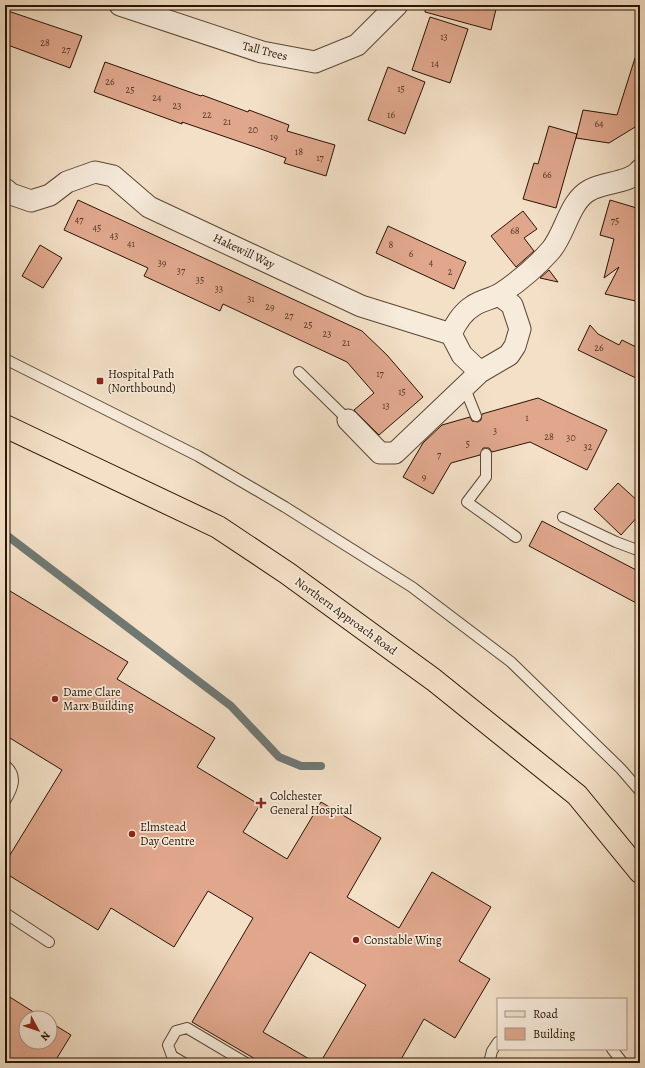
<svg xmlns="http://www.w3.org/2000/svg" width="645" height="1068" font-family="Alegreya,serif">
	<style>
		.lines { fill: none; stroke-linecap: round; stroke-linejoin: round }
		.stream { stroke: #6f7873; stroke-width: 8 }
		.building { fill: #e0a78d; stroke: #291403 }
		.service-casing { stroke: #5c4734; stroke-width: 12 }
		.minor-casing { stroke: #5c4734; stroke-width: 23 }
		.primary-casing { stroke: #291403; stroke-width: 24 }
		.service { stroke: #f7ebdb; stroke-width: 10 }
		.minor { stroke: #f7ebdb; stroke-width: 21 }
		.primary { stroke: #f3e0c7; stroke-width: 22 }
		.poi-dot { fill: #8f2418; stroke: #f7ebdb; stroke-width: 1.5 }
		.labels { text-anchor: middle; stroke-width: 3.5; stroke-linejoin: round; paint-order: stroke }
		.number-label { font-size: 10px; fill: #573926 }
		.street-label { font-size: 12px; fill: #291403; stroke: #f7ebdb }
		.poi-label { font-size: 12px; fill: #291403; stroke: #f7ebdb; text-anchor: start }
	</style>
	<rect width="100%" height="100%" fill="#f3e0c7"/>
	<filter id="stains"><feTurbulence type="fractalNoise" baseFrequency=".005" numOctaves="4"/><feColorMatrix values="0 0 0 0 .2 0 0 0 0 .09 0 0 0 0 .02 0 0 0 .5 -.17"/></filter>
	<radialGradient id="worn" r=".72"><stop offset=".6" stop-color="#630" stop-opacity="0"/><stop offset="1" stop-color="#630" stop-opacity=".3"/></radialGradient>
	<g class="lines">
		<path class="stream" d="M5 534 231 706 279 757 301 766H321"/>
	</g>
	<path class="building" d="M426 5H497L491 30 425 12Z
		M5 10 82 36 70 68 5 44Z
		M430 17 468 29 450 83 412 70Z
		M635 58H640V124L609 143 576 138 583 110 617 115Z
		M105 62 201 96 202 95 248 112 249 110 289 125 287 131 335 145 326 176 284 163 286 158 258 148 182 122V124L94 92Z
		M388 67 425 82 405 134 368 120Z
		M549 126 577 134 556 208 523 199 534 163 538 164Z
		M78 200 362 331 387 355 423 397 379 435 354 410 374 393 347 362 223 304 220 311 144 276 148 268 64 230Z
		M610 200 640 209V302L605 294 619 267 604 278 614 239 600 235Z
		M523 211 537 229 524 238 534 251 516 267 491 236Z
		M388 226 466 262 454 289 376 253Z
		M40 245 62 258 43 288 22 276Z
		M549 270 558 282 540 278Z
		M590 325 598 334 619 345 622 340 640 349V380L578 350Z
		M538 398 607 430 587 470 530 442 492 452 489 448H483L480 455 451 463 433 494 403 477 423 443 442 425 470 417 472 421 478 422 481 420 482 414Z
		M618 483 640 503V514L621 535 594 509Z
		M542 521 640 572V605L529 546Z
		M5 588 128 662 117 679 215 738 197 767 260 805 243 832 287 859 321 802 381 838 347 897 399 928 432 872 491 907 459 961 490 979 455 1038 424 1019 399 1063H320L366 985 310 952 263 1032 316 1063H262L192 1022 253 918 208 891 174 947 111 908 98 930 5 873V863L62 770 5 735Z
		M5 994 43 1018H26V1042H50V1022L71 1035 54 1063H5Z"/>
	<g class="lines">
		<g class="service-casing">
			<path id="service" d="M5 359 198 456 285 507 412 587 511 662 621 769 640 791
				M299 372 348 420
				M464 386 476 416
				M486 454V477L467 502 516 537
				M563 517 616 542 640 551
				M5 765C18 776 13 788 5 801
				M5 913 49 942
				M612 1049 623 1063
				M184 1063 172 1056 168 1045 176 1031 187 1028 246 1063
				M489 1063 492 1051 498 1042"/>
		</g>
		<g class="minor-casing">
			<path id="minor" d="M120 5 262 52 315 62 357 45 397 5
				M5 189 11 194 31 201 50 195 67 182 95 172 113 176 149 207 361 306 451 334 462 355 480 372
				M451 334C455 325 463 312 473 306 481 300 492 299 500 294 518 282 537 266 551 250 566 232 569 201 590 190 603 182 631 183 640 170
				M348 420 380 453H395L480 372 509 355 515 346 520 329 512 305 499 295"/>
		</g>
		<g class="primary-casing">
			<path id="primary" d="M5 426 218 527 287 573 434 680 577 795 640 872"/>
		</g>
		<use href="#service" class="service"/>
		<use href="#minor" class="minor"/>
		<use href="#primary" class="primary"/>
	</g>
	<g class="poi-dot">
		<rect x="96" y="377" width="8" height="8" rx="2"/>
		<circle cx="55" cy="699" r="4"/>
		<path d="M259 797h4v4h4v4h-4v4h-4v-4h-4v-4h4z"/>
		<circle cx="132" cy="834" r="4"/>
		<circle cx="356" cy="940" r="4"/>
	</g>
	<g class="labels">
		<g class="number-label">
			<text x="444" y="40">13</text>
			<text x="45" y="46">28</text>
			<text x="66" y="53">27</text>
			<text x="435" y="67">14</text>
			<text x="110" y="85">26</text>
			<text x="401" y="92">15</text>
			<text x="130" y="93">25</text>
			<text x="157" y="101">24</text>
			<text x="177" y="109">23</text>
			<text x="207" y="118">22</text>
			<text x="391" y="118">16</text>
			<text x="227" y="125">21</text>
			<text x="599" y="127">64</text>
			<text x="253" y="133">20</text>
			<text x="274" y="140">19</text>
			<text x="299" y="155">18</text>
			<text x="320" y="161">17</text>
			<text x="547" y="178">66</text>
			<text x="79" y="223">47</text>
			<text x="615" y="224">75</text>
			<text x="97" y="231">45</text>
			<text x="515" y="234">68</text>
			<text x="114" y="239">43</text>
			<text x="131" y="247">41</text>
			<text x="391" y="248">8</text>
			<text x="411" y="257">6</text>
			<text x="162" y="266">39</text>
			<text x="431" y="266">4</text>
			<text x="181" y="274">37</text>
			<text x="450" y="275">2</text>
			<text x="200" y="283">35</text>
			<text x="219" y="292">33</text>
			<text x="251" y="302">31</text>
			<text x="270" y="310">29</text>
			<text x="289" y="319">27</text>
			<text x="308" y="328">25</text>
			<text x="327" y="337">23</text>
			<text x="346" y="346">21</text>
			<text x="599" y="351">26</text>
			<text x="380" y="377">17</text>
			<text x="402" y="395">15</text>
			<text x="386" y="409">13</text>
			<text x="527" y="421">1</text>
			<text x="495" y="434">3</text>
			<text x="549" y="440">28</text>
			<text x="571" y="441">30</text>
			<text x="468" y="447">5</text>
			<text x="588" y="450">32</text>
			<text x="439" y="458">7</text>
			<text x="424" y="480">9</text>
		</g>
		<g class="street-label">
			<text transform="translate(265 51) rotate(14)" y="4">Tall Trees</text>
			<text transform="translate(244 251) rotate(25)" y="4">Hakewill Way</text>
			<text transform="translate(346 616) rotate(36)" y="4">Northern Approach Road</text>
		</g>
		<g class="poi-label">
			<text x="108" y="378">Hospital Path<tspan x="108" dy="14">(Northbound)</tspan></text>
			<text x="63" y="696">Dame Clare<tspan x="63" dy="14">Marx Building</tspan></text>
			<text x="270" y="800">Colchester<tspan x="270" dy="14">General Hospital</tspan></text>
			<text x="140" y="831">Elmstead<tspan x="140" dy="14">Day Centre</tspan></text>
			<text x="364" y="944">Constable Wing</text>
		</g>
	</g>
	<rect width="645" height="1068" fill="none" stroke="#f3e0c7" stroke-width="20"/>
	<rect x="6" y="6" width="633" height="1056" fill="none" stroke="#291403" stroke-width="2"/>
	<rect x="10" y="10" width="625" height="1048" fill="none" stroke="#291403"/>
	<rect x="497" y="998" width="130" height="52" fill="#f7ebdb" stroke="#a59585"/>
	<rect x="505" y="1011" width="20" height="6" fill="#f3e0c7" stroke="#a59585"/>
	<text x="533" y="1018" font-size="12" fill="#291403">Road</text>
	<rect x="505" y="1028" width="20" height="12" fill="#e0a78d" stroke="#a59585"/>
	<text x="533" y="1038" font-size="12" fill="#291403">Building</text>
	<g transform="translate(38 1030) rotate(130)"><circle r="19" fill="#f7ebdb" stroke="#a59585"/>
	<path d="M0-3L7 15L0 10L-7 15Z" fill="#8f2418"/>
	<text y="-6" font-size="11" font-weight="bold" text-anchor="middle" fill="#291403">N</text>
	</g>
	<rect width="100%" height="100%" filter="url(#stains)"/>
	<rect width="100%" height="100%" fill="url(#worn)"/>
</svg>
